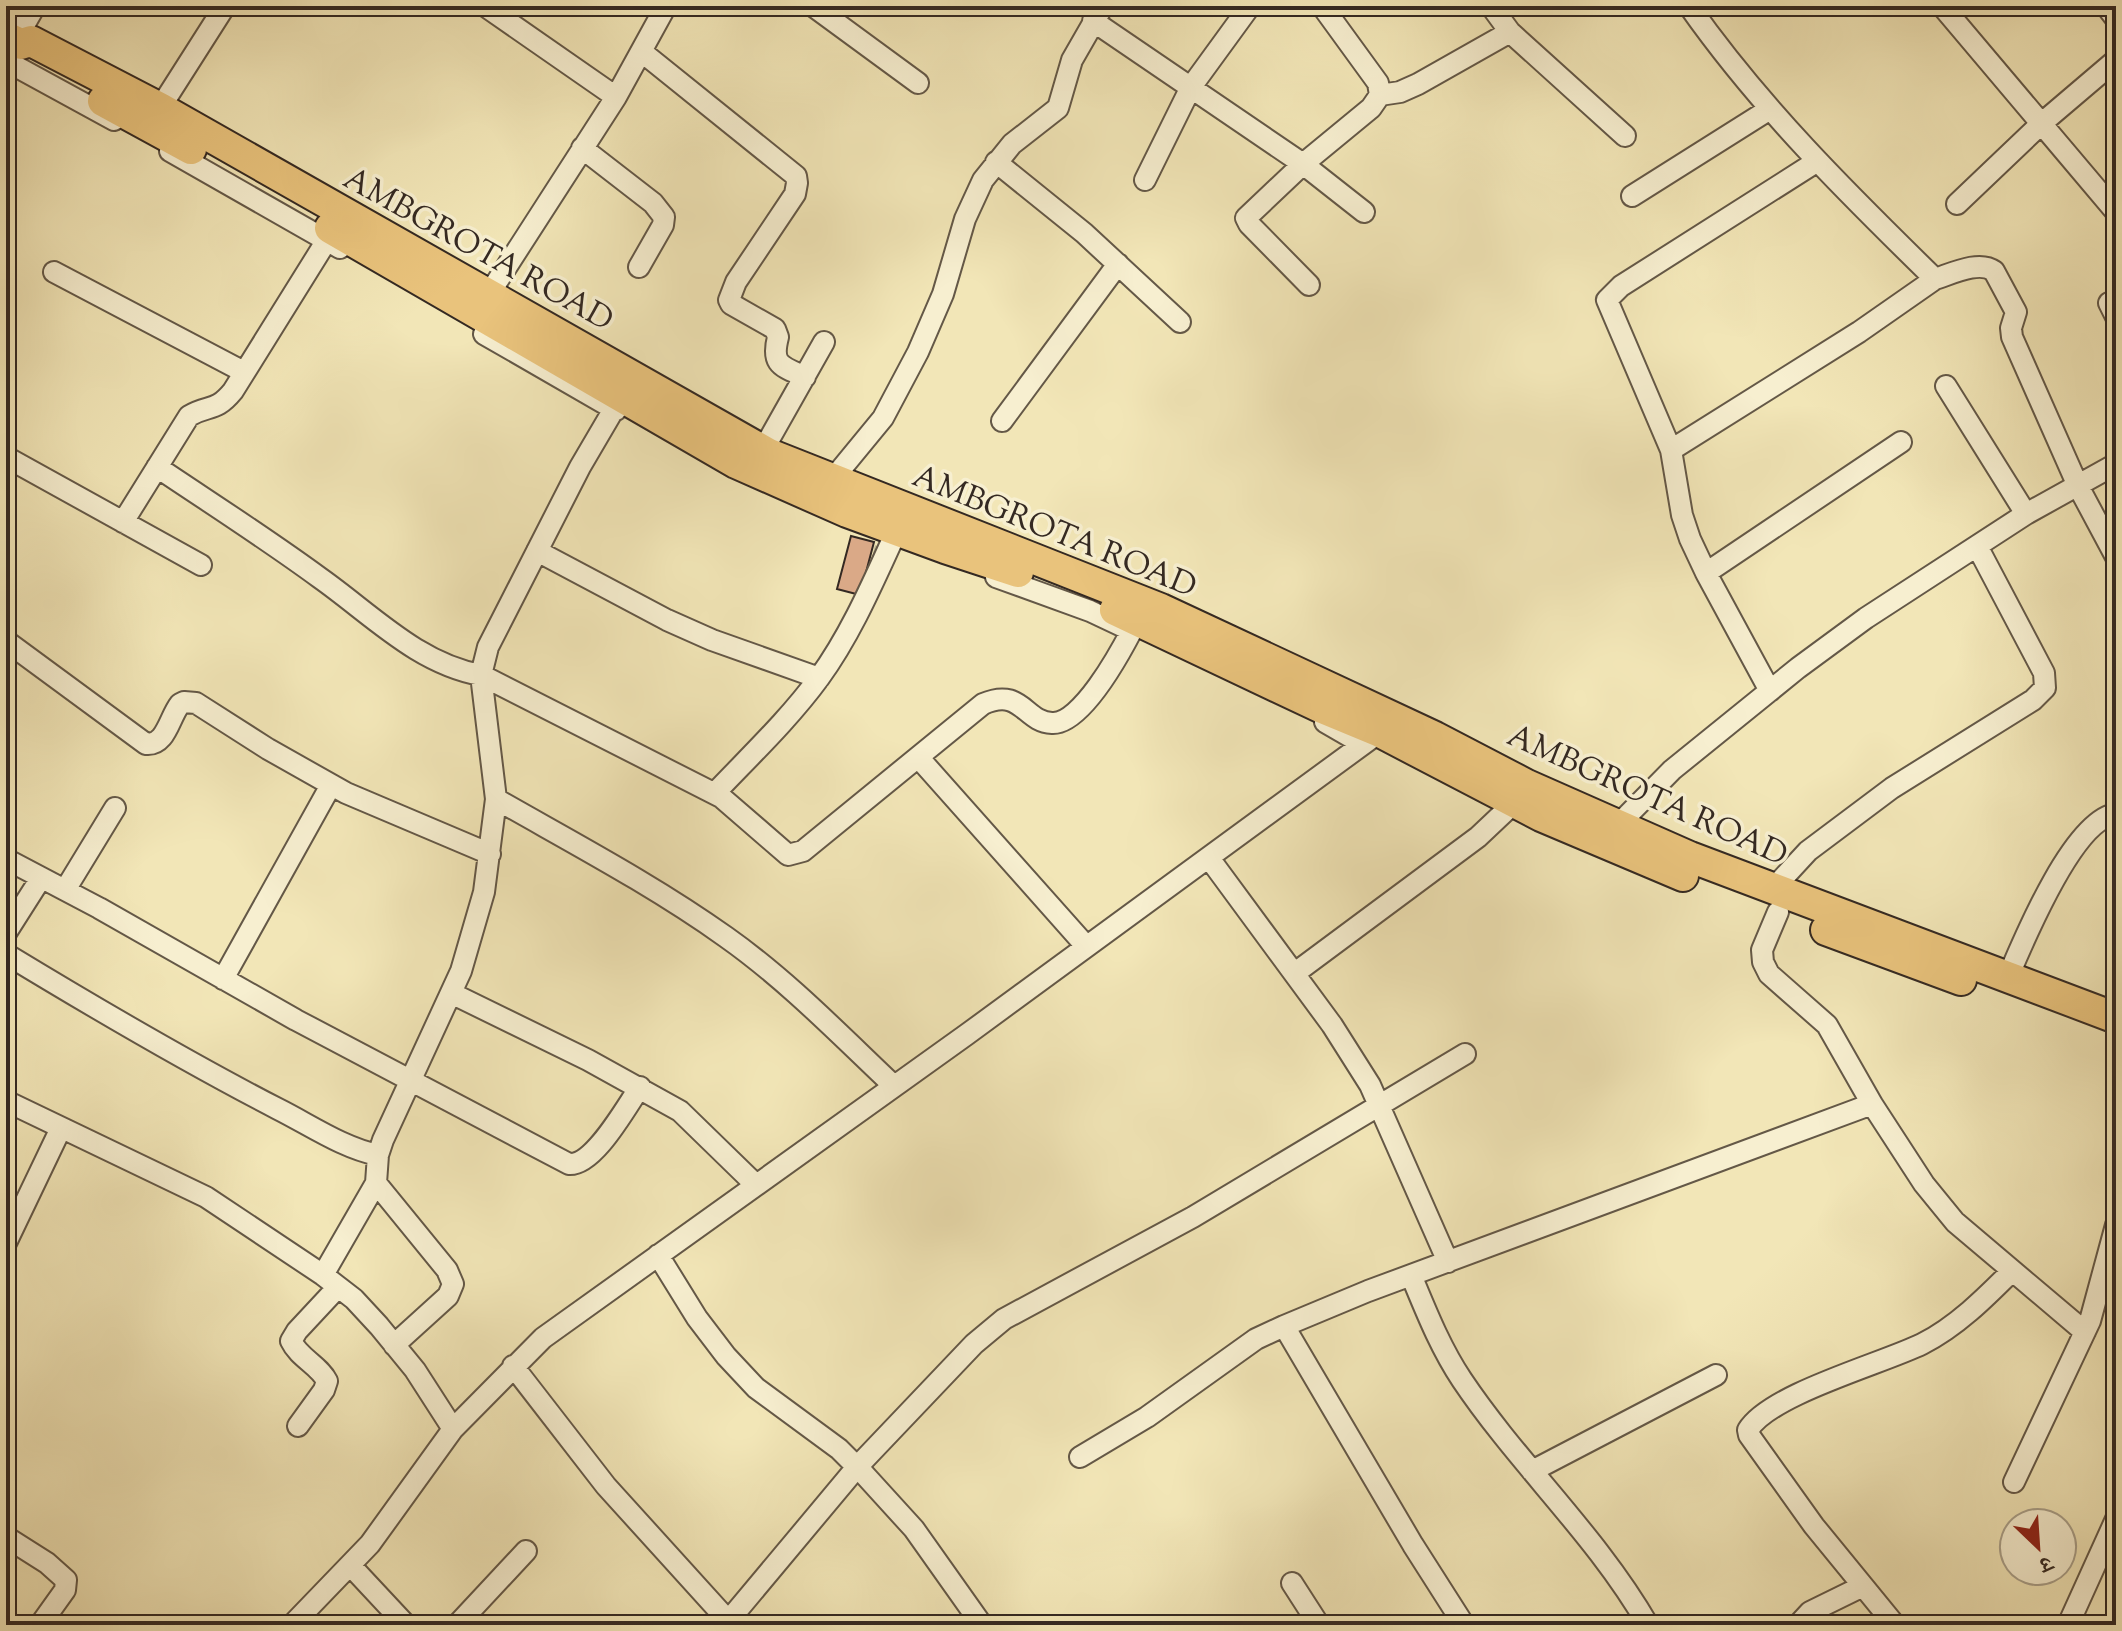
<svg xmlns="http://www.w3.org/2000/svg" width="2122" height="1631" font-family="'Sorts Mill Goudy','Noto Serif Devanagari',serif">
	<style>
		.shadow { fill: #0003 }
		.building { fill: #daa987; stroke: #342922; stroke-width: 2 }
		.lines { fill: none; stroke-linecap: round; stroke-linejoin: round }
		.minor-casing { stroke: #645847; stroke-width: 24 }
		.primary-casing { stroke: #342922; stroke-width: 34 }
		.minor { stroke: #f7efd0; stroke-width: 20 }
		.primary { stroke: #e9c37c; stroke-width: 30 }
		.labels { text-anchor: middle; stroke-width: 7; stroke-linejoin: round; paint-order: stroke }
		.street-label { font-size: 32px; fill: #342922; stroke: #f7efd0 }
	</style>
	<rect width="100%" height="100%" fill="#f2e6b7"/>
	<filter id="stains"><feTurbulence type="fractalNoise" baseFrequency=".0025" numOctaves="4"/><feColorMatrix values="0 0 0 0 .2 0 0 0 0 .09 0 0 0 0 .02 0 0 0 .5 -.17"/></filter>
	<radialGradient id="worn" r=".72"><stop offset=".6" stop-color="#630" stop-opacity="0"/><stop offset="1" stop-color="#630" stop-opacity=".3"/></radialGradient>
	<path class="shadow" d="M875 545 881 549 862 597Z"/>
	<path class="building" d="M851 536 874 542 860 595 837 589Z"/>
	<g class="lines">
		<g class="minor-casing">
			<path id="minor" d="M485 6 616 97
				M813 6 918 83
				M1491 6 1510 32 1625 136
				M1942 6 2116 212
				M2106 6 2116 19
				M1093 21 1303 164 1364 212
				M15 41 35 6
				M642 52 796 176 797 183 795 194 736 282 729 300 731 304 775 329 778 337C771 365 781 366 805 377
				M6 61 114 120
				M1380 95 1400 92 1418 84 1510 32
				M160 108 225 6
				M582 148 653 203 664 217 663 225 639 267
				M170 151 340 248
				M996 162 1084 233 1180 322
				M1145 180 1191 87 1250 6
				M1632 196 1770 109
				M1957 204 2042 123 2116 60
				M54 272 244 372
				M1935 279C1951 274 1979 260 1994 271L2016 312 2011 328 2012 337 2078 486 2116 557
				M1309 285 1249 224 1246 218 1303 164 1371 108 1380 95 1378 83 1322 6
				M489 294 616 97 666 6
				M2109 303 2116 317
				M484 334 616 410
				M1946 386 2026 514
				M1002 421 1118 264
				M763 450 824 342
				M1671 450 1859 332 1935 279C1847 193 1760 107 1689 6
				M6 457 201 565
				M157 467C212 504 267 539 320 578 371 614 418 664 481 675L721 797 788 855 803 851 983 704C1022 687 1024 722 1052 723 1081 725 1120 653 1132 630
				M832 480 883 418 918 352 943 294 965 219 983 180 1012 144 1058 108 1072 60 1103 6
				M123 522 189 416C209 404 215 413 233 391L327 240
				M537 551 667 620 712 640 819 678
				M1706 573 1901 442
				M996 577 1090 611 1126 628
				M6 641 146 744C166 746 169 718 180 704L184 702 196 703 268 749 346 793 490 854
				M1770 691 1706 573 1690 539 1682 515 1671 450 1607 300 1621 286 1816 162
				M1325 722 1363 744
				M918 757 1086 946
				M715 793C750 756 789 719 819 678 849 637 871 587 892 541
				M496 799C573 843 653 885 726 937 787 980 840 1035 894 1086
				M1617 826 1672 770 1798 668 1866 618 2026 514 2116 464
				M1209 858 1332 1025 1370 1085 1448 1262
				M6 859 99 908 296 1020 569 1164C594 1166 626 1107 640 1087
				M65 890 115 808
				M1772 890 1808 851 1892 788 2033 700 2045 688 2044 673 1977 546
				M1778 912 1762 950 1763 962 1769 974 1827 1025 1872 1104 1924 1184 1955 1222 2085 1332
				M6 933 41 878
				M6 954C95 1008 185 1061 278 1109 310 1125 343 1148 378 1155
				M1295 973 1478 837 1514 803
				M2008 977C2024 939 2074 819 2116 814
				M223 979 331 785
				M451 993 588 1060 680 1111 756 1185
				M6 1101 206 1197 323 1275 354 1299 379 1326 415 1370 453 1429
				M376 1183 447 1270 453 1284 448 1296 394 1345
				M6 1243 61 1128
				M658 1255 697 1318 726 1356 756 1388 839 1449 863 1473 914 1529 982 1625
				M323 1275 376 1183 378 1155 383 1140 461 971 484 892 496 799 481 675 488 647 580 467 614 409
				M1411 1275C1426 1311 1440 1347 1462 1380 1519 1465 1597 1536 1648 1625
				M1284 1326 1413 1545 1464 1625
				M513 1366 606 1486 732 1625
				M298 1426 324 1390 327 1381C319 1365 299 1358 291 1341L297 1331 338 1287
				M1080 1457 1147 1417 1256 1339 1284 1326 1368 1291 1872 1104
				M1532 1471 1716 1375
				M2014 1482 2090 1321 2116 1225
				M6 1537 47 1563 66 1580 65 1590 40 1625
				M350 1565 406 1625
				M1292 1583 1319 1625
				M292 1625 370 1544 453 1429 543 1338 966 1035 1373 737
				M457 1625 526 1551
				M725 1625 857 1467 974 1344 1004 1319 1193 1217 1465 1054
				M1798 1625 1810 1612 1863 1586
				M1895 1625 1814 1526 1749 1435 1748 1430C1770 1394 1881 1364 1922 1344 1956 1327 1985 1298 2012 1271
				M2068 1625 2116 1519"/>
		</g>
		<g class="primary-casing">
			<path id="primary" d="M6 37 21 44 31 41 160 108 769 454 1161 609 1435 737 1527 785 1690 857 2116 1018
				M103 101 191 149
				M330 228 736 463 847 512 945 548 1018 572
				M1115 610 1322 708 1380 732 1541 816 1683 876
				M1826 930 1961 980"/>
		</g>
		<use href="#minor" class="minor"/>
		<use href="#primary" class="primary"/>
	</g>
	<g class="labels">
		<g class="street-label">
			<text transform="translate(479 248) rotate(29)" y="11">AMBGROTA ROAD</text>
			<text transform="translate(1055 530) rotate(22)" y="11">AMBGROTA ROAD</text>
			<text transform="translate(1648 794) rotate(24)" y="11">AMBGROTA ROAD</text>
		</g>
	</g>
	<rect width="2122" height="1631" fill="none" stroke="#f2e6b7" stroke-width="32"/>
	<rect x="8" y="8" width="2106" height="1615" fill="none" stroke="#342922" stroke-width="4"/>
	<rect x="16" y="16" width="2090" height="1599" fill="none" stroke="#342922" stroke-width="2"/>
	<g transform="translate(2038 1547) rotate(155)"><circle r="38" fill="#f7efd0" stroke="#a9a08a" stroke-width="2"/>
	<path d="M0-6L14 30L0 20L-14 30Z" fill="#8f2418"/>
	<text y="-12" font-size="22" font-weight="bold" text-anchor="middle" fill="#342922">उ</text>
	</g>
	<rect width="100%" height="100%" filter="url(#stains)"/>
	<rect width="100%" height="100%" fill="url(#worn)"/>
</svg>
